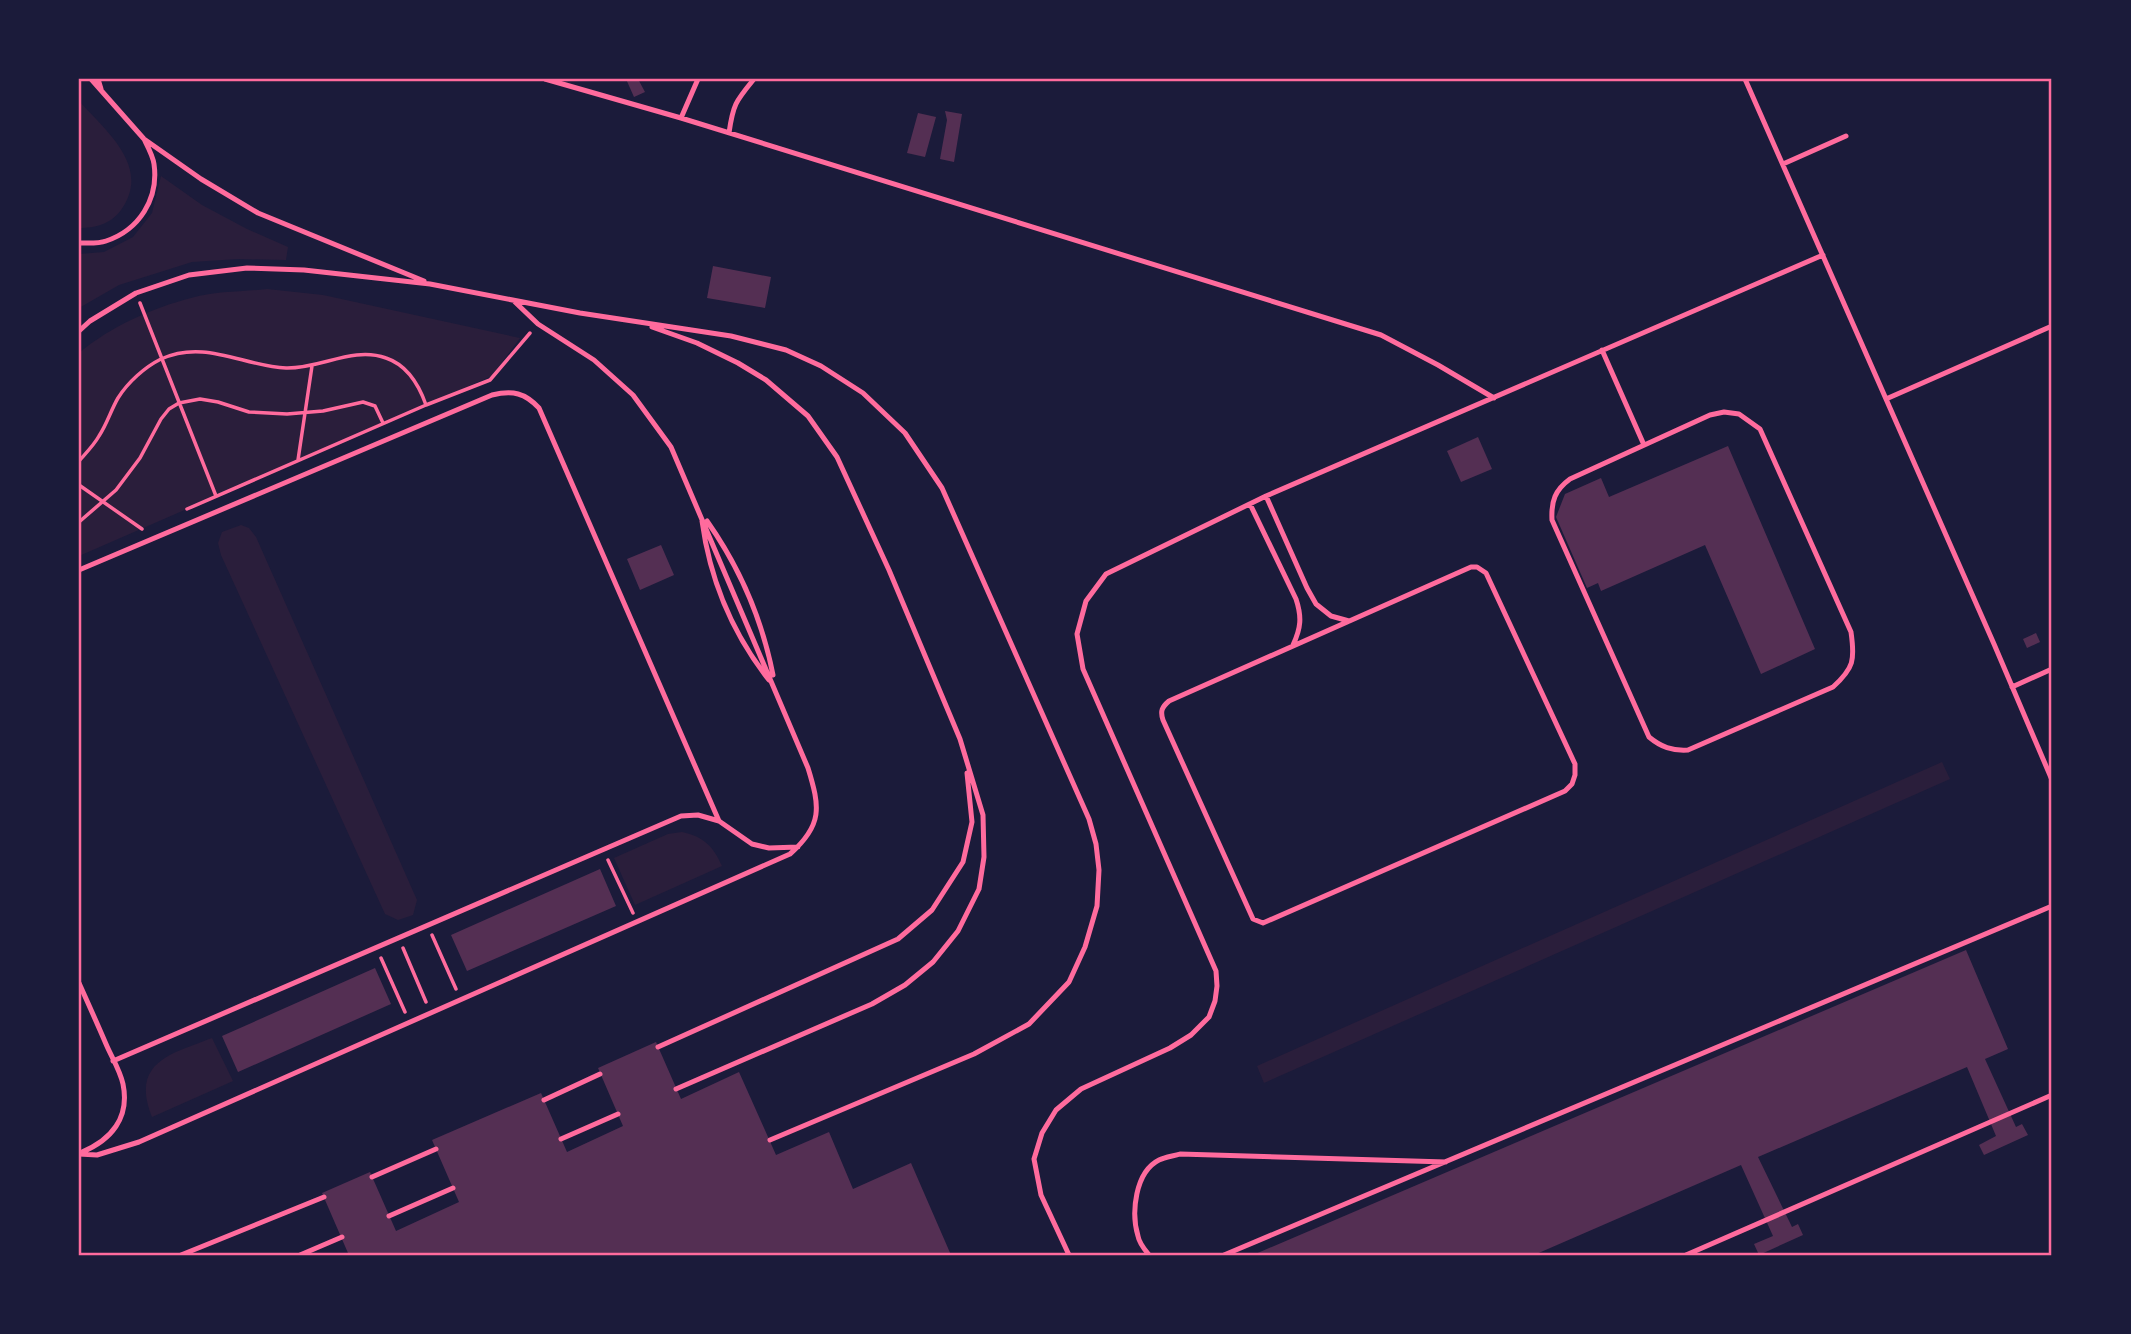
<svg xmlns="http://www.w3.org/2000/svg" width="2131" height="1334" font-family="Montserrat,sans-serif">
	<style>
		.green { fill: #2a1e3b }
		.building { fill: #542f53 }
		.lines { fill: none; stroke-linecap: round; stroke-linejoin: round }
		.path { stroke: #ff6b9d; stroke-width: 3.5 }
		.service { stroke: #ff6b9d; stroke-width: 5 }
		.neatline { fill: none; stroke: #ff6b9d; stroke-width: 2.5 }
	</style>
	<rect width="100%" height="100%" fill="#1b1b3a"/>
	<path class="green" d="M79 101C106 131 152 167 121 210 111 224 95 228 79 228Z
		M161 176 202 205 247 229 288 247 286 260 238 259 192 262 119 285 79 308V254L104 252 133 237 152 213Z
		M267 289 323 295 520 338 492 376 79 556V353C110 327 152 308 191 298 215 291 243 292 267 289Z
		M241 525 249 528 256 537 417 900 413 915 398 920 385 914 221 555 218 543 222 532Z
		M1942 762 1950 779 1264 1083 1257 1066Z
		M682 832C704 837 713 846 722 866L635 905 614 858 668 834Z
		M212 1038 233 1081 152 1117C130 1062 171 1054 212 1038Z"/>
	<path class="building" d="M626 79H638L645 92 634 97Z
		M945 111 962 114 954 162 940 159 947 120Z
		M918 113 936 117 925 157 907 153Z
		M713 266 771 277 765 308 707 298Z
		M1478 437 1492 469 1461 482 1447 451Z
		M1728 446 1815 649 1761 674 1705 545 1601 591 1598 583 1587 588 1556 517 1565 494 1601 478 1609 497Z
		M661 545 674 575 640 590 627 559Z
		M2036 633 2040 642 2027 648 2023 639Z
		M600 869 616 906 467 971 451 935Z
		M1966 950 2008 1049 1985 1059 2016 1127 2022 1124 2028 1135 1984 1155 1979 1145 1996 1136 1967 1067 1758 1157 1792 1227 1798 1224 1803 1235 1759 1255 1754 1244 1773 1236 1741 1165 1534 1255H1253Z
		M375 968 391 1004 238 1072 222 1036Z
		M656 1042 681 1099 739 1072 776 1155 829 1132 853 1189 911 1163 951 1255H343L348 1253 322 1193 370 1172 396 1231 459 1202 432 1140 541 1093 567 1152 623 1126 598 1068Z"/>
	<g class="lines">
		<path class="path" d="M140 303 216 496
			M298 460 312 366
			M79 461C86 453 94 445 99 436 107 424 111 410 118 398 128 382 145 367 161 359 205 339 243 366 286 368 320 369 353 346 386 358 407 365 419 385 426 405
			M79 485 142 529
			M187 509 426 405 490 380 530 333
			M79 522 116 490 140 458 161 419 169 409 179 403 200 399 218 402 249 412 287 414 323 411 363 402 375 406 383 423
			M608 860 633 913
			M432 935 456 989
			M403 948 426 1002
			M381 958 405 1012"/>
		<path class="service" d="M91 79 144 139 201 179 258 213 424 281
			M98 79 101 89
			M545 79 681 118 1381 335 1438 365 1494 398
			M1745 79 1994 644 2052 780
			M681 118 698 79
			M729 133C733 104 736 101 754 79
			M1783 164 1846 136
			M79 243C87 243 98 244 106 241 139 230 159 199 154 164 153 156 148 147 144 139
			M652 327 697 343 738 363 766 380 808 416 837 457 889 570 960 739 983 815 984 857 979 889 958 931 933 962 905 985 872 1004 676 1089
			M79 331 90 321 136 293 189 275 247 268 304 270 430 284 580 313 731 336 786 350 821 366 863 393 905 433 942 488 1089 819 1096 844 1099 870 1097 906 1085 947 1069 982 1029 1024 974 1054 770 1140
			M1602 350 1644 445
			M1886 399 2052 326
			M1724 412 1739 414 1760 429 1851 632C1855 660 1854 668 1833 687L1688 750C1672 751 1661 747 1649 737L1552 520C1551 501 1555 490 1570 479L1710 415Z
			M1266 496 1307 588 1316 604 1331 616 1349 621
			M1250 504 1296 599C1302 617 1301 628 1293 645
			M702 521C710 580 732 633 769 680
			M707 521C740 568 762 619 773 675
			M1471 567H1477L1486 573 1575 764V775L1572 784 1565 791 1263 923 1253 919 1163 720C1160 711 1162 707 1169 701Z
			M79 570 492 395C513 390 525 393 539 408L719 821
			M2012 687 2052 669
			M79 983C88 1003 97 1023 106 1044 111 1056 120 1070 123 1084 130 1118 111 1140 82 1152
			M658 1047 898 939 932 910 963 862 972 822 967 773
			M113 1061 681 816 698 815 719 821 752 844 769 848 798 847
			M544 1100 600 1074
			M561 1139 618 1114
			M79 1154 97 1155 139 1142 790 854C823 825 820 807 808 768L671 447 633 395 594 360 538 324 515 302
			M372 1177 436 1149
			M389 1216 453 1188
			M181 1255 324 1197
			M300 1255 342 1237
			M1069 1255 1041 1195 1034 1159 1042 1133 1056 1110 1081 1089 1170 1048 1191 1035 1209 1017 1215 1001 1217 986 1216 971 1083 669 1077 634 1086 601 1106 574 1266 496 1823 255
			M1149 1255C1145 1250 1139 1243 1138 1236 1131 1213 1135 1172 1159 1160 1165 1157 1174 1156 1180 1154L1446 1162
			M1224 1255 2052 906
			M1686 1255 2052 1095"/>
	</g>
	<rect width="2131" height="1334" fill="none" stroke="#1b1b3a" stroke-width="161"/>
	<rect x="80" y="80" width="1970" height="1174" class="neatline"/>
</svg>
